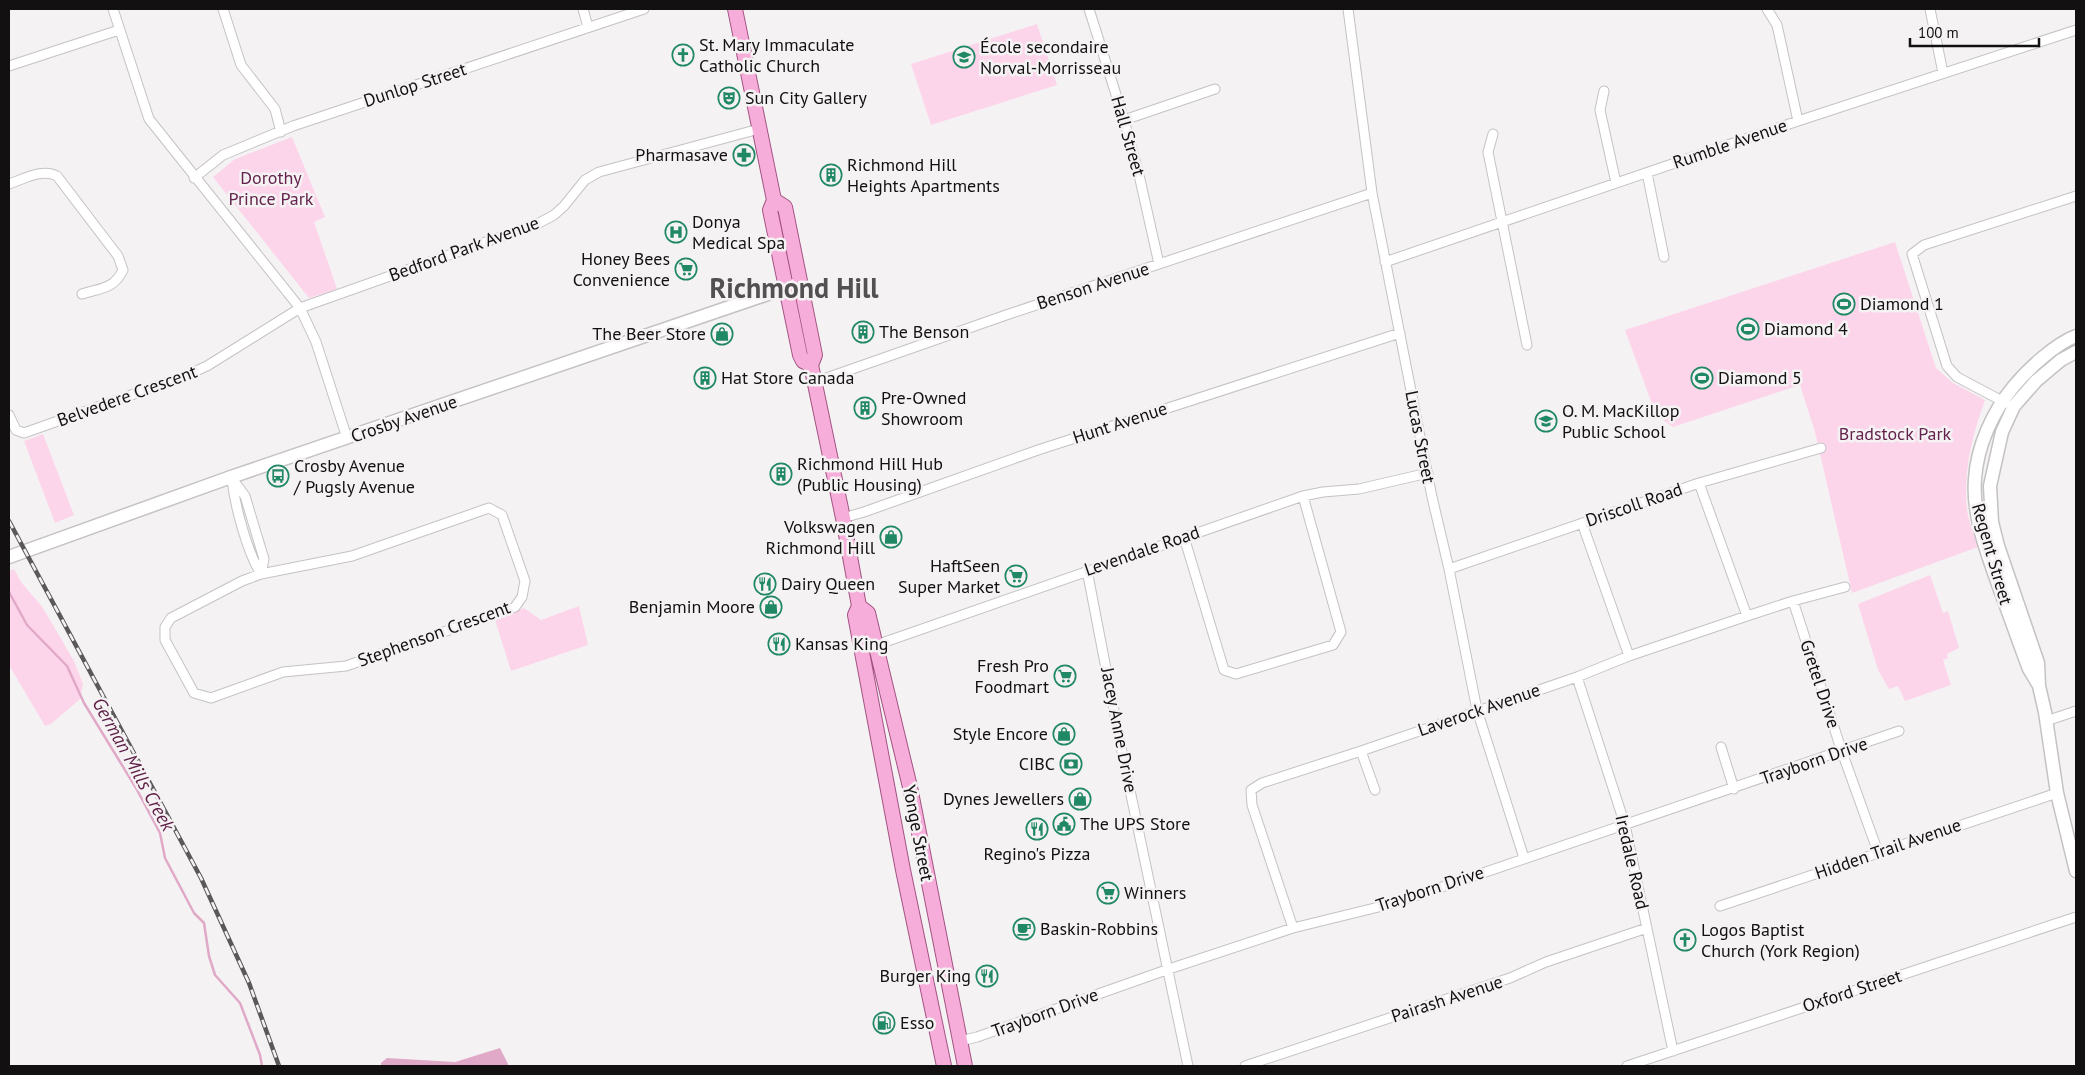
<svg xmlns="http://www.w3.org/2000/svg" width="2085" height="1075" font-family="'PT Sans',sans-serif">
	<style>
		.green { fill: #fdd5eb }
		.water { fill: #e0a9c7 }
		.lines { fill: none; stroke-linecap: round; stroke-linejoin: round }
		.stream { stroke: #e0a9c7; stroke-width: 2.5 }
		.street-casing { stroke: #c5c2c4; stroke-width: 11 }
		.secondary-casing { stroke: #c5c2c4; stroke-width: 15 }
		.primary-casing { stroke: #a35383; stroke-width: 16 }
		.street { stroke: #fff; stroke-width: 9 }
		.secondary { stroke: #fff; stroke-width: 12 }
		.primary { stroke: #f7adda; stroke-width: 14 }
		.rail-casing { stroke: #5b585a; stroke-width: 4.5 }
		.rail { stroke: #f5f2f4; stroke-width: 2.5; stroke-dasharray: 8; stroke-linecap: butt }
		.labels { text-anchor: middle; stroke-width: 5; stroke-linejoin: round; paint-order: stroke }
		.poi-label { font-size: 18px; fill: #121011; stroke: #f5f2f4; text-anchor: start }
		.street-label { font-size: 18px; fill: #121011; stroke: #f5f2f4 }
		.park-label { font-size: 18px; fill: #64234c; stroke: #f5f2f4 }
		.water-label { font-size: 19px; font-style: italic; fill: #5e1e46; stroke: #f5f2f4 }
		.town-label { font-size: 28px; font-weight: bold; fill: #535051; stroke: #f5f2f4 }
	</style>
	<rect width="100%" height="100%" fill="#f5f2f4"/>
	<path class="green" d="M1037 24 1057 85 931 125 911 64Z
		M292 137 325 217 314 222 337 289 309 298 213 177 235 159Z
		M1895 242 1936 368 1953 383 1985 400C1972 437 1963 470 1967 510 1969 522 1974 535 1978 547L1852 593 1815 432 1800 385 1673 427 1656 415 1625 330Z
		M43 434 74 515 55 523 24 441Z
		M14 569 21 582 43 608 74 661 83 684 80 699 51 724 45 726 9 665V571Z
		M1930 575 1943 613 1948 611 1959 648 1947 654 1948 658 1943 660 1951 685 1905 701 1898 686 1889 689 1878 670 1858 604Z
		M579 606 588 645 511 671 495 620 524 608 541 620Z"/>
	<path class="water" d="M500 1048 509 1066H381V1063L387 1058 455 1062Z"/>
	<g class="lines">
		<path class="stream" d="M9 592 27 625 67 666 84 703 136 788 160 833 165 858 194 913 204 923 209 956 215 975 240 1003 260 1055 262 1066"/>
		<g class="street-casing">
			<path id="street" d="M113 9 149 119 300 308 316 342 347 438
				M223 9 241 65 275 109 281 132
				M583 9 588 27
				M1089 9 1124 120 1139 175 1159 264
				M1348 9 1372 193 1432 497 1449 569 1477 710 1524 858
				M1767 9 1777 25 1798 121
				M1930 9 1943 73
				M9 66 119 30
				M1604 91 1600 110 1616 183
				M1124 120 1215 89
				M1493 134 1488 152 1527 345
				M1647 173 1664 257
				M194 178 223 155 293 126 644 9
				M9 184C24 179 42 168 57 176L118 256 123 270C114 289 101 288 82 294
				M1385 262 1798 121 2076 30
				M815 382 1009 314 1372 193
				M2006 403 1957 377 1947 366 1912 254 1924 245 2076 196
				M9 415 16 430 24 433 185 376 207 366 300 308 539 223 554 215 564 206 585 180 599 172 759 129
				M231 477 245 496 254 526 264 559 261 574
				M232 480C235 506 247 552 261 574
				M1699 483 1747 616
				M489 508 502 515 525 581 522 597 515 607 346 666 283 672 211 698 194 693 165 640V627L171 618 242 581 261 574 352 556Z
				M843 518 864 512 1038 450 1400 333
				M1582 523 1629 656
				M1184 537 1224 670 1236 674 1333 645 1341 632 1303 496
				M1449 569 1699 483 1821 448
				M1087 570 1123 757 1188 1066
				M1793 601 1842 752 1878 852
				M862 650 1303 496 1323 492 1359 489 1428 473
				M1577 677 1625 825 1673 1051
				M2046 721 2076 711
				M1721 747 1734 789
				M1361 751 1375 790
				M1720 906 2057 793
				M1293 928 1252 805 1251 790 1262 783 1361 751 1577 677 1629 656 1747 616 1793 601 1845 587
				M960 1041 977 1037 1169 969 1293 928 1395 903 1899 731
				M1245 1066 1510 978 1546 962 1647 928
				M1627 1066 2076 917"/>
		</g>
		<g class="secondary-casing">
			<path id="secondary" d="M2076 352 2061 360 2036 381 2014 406 2002 432 1990 486 1992 522 1998 546 2038 663 2039 686 2045 712 2057 793 2076 871
				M9 557 231 477 800 283
				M2038 684 2029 669C2019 643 2010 616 2000 590 1988 555 1972 517 1975 479 1977 446 1993 411 2014 386 2028 369 2055 344 2076 336"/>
		</g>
		<g class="primary-casing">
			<path id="primary" d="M735 9 774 200 770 210 800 355 803 361 811 365
				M774 200 785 207 815 355 811 365 843 518 859 606 855 615 858 631 903 870 944 1066
				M859 606 868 613 910 787 965 1066"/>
		</g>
		<use href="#street" class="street"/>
		<use href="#secondary" class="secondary"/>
		<use href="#primary" class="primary"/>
		<g class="rail-casing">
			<path id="rail" d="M9 521 201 878 249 983 279 1066"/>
		</g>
		<use href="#rail" class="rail"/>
	</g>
	<defs>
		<g id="church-ring" transform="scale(1.125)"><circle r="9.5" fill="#f5f2f4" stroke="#208864" stroke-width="1.5"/><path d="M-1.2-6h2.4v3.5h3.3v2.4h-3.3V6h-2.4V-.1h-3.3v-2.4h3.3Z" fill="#208864"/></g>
		<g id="school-ring" transform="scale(1.125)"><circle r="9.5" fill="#f5f2f4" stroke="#208864" stroke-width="1.5"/><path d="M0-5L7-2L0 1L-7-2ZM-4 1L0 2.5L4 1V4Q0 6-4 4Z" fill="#208864"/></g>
		<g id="theatre-ring" transform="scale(1.125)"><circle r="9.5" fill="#f5f2f4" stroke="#208864" stroke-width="1.5"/><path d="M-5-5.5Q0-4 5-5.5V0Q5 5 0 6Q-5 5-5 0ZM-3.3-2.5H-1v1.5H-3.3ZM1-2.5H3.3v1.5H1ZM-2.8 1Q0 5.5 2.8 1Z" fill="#208864"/></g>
		<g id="pharmacy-ring" transform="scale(1.125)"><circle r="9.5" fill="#f5f2f4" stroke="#208864" stroke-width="1.5"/><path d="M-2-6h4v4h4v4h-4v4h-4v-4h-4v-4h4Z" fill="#208864"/></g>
		<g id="building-ring" transform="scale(1.125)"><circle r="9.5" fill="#f5f2f4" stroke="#208864" stroke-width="1.5"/><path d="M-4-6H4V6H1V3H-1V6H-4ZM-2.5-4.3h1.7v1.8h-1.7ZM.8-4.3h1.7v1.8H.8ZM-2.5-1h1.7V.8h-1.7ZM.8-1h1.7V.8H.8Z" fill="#208864"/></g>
		<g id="hospital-ring" transform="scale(1.125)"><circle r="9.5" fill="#f5f2f4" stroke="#208864" stroke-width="1.5"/><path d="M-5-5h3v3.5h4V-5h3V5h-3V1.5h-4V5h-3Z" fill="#208864"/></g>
		<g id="supermarket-ring" transform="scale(1.125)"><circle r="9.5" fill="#f5f2f4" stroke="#208864" stroke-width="1.5"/><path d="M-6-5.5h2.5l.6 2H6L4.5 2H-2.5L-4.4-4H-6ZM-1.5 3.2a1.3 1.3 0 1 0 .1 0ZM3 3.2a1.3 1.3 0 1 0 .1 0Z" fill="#208864"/></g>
		<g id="stadium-ring" transform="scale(1.125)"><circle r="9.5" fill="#f5f2f4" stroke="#208864" stroke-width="1.5"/><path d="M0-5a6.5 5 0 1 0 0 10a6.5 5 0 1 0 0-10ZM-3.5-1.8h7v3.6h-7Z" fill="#208864"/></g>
		<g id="shop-ring" transform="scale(1.125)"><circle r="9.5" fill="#f5f2f4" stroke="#208864" stroke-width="1.5"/><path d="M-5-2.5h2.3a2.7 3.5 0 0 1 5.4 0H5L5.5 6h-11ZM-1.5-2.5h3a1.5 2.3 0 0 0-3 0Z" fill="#208864"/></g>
		<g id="bus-ring" transform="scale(1.125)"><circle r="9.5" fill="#f5f2f4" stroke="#208864" stroke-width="1.5"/><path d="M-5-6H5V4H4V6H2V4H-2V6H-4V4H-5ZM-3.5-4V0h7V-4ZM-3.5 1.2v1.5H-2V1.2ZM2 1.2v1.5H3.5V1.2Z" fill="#208864"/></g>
		<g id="restaurant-ring" transform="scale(1.125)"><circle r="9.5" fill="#f5f2f4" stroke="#208864" stroke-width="1.5"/><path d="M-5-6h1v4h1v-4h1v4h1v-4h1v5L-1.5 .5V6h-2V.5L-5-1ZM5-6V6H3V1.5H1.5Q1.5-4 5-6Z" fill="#208864"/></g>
		<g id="bank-ring" transform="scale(1.125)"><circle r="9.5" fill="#f5f2f4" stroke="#208864" stroke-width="1.5"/><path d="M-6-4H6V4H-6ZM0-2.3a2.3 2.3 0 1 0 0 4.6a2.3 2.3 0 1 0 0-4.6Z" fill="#208864"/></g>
		<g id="civic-ring" transform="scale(1.125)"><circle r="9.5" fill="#f5f2f4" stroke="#208864" stroke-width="1.5"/><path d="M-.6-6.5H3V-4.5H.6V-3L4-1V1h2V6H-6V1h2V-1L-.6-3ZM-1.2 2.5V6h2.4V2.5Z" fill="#208864"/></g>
		<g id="cafe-ring" transform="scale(1.125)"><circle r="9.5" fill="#f5f2f4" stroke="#208864" stroke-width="1.5"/><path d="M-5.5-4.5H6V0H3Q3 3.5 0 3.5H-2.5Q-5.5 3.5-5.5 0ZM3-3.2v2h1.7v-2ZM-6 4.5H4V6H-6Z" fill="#208864"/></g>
		<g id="fuel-ring" transform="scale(1.125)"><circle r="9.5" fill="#f5f2f4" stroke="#208864" stroke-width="1.5"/><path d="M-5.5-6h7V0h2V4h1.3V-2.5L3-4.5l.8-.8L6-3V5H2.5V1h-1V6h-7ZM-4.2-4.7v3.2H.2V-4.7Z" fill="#208864"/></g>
	</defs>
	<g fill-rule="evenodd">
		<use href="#church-ring" x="683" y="55"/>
		<use href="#school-ring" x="964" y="57"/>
		<use href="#theatre-ring" x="729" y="98"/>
		<use href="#pharmacy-ring" x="744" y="155"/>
		<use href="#building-ring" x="831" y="175"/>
		<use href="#hospital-ring" x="676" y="232"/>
		<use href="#supermarket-ring" x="686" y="269"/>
		<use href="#stadium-ring" x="1844" y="304"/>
		<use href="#stadium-ring" x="1748" y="329"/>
		<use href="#building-ring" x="863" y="332"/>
		<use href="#shop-ring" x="722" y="334"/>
		<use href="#building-ring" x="705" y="378"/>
		<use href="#stadium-ring" x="1702" y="378"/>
		<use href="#building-ring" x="865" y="408"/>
		<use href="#school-ring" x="1546" y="421"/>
		<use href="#building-ring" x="781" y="474"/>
		<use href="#bus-ring" x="278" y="476"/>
		<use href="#shop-ring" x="891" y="537"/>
		<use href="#supermarket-ring" x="1016" y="576"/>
		<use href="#restaurant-ring" x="765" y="584"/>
		<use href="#shop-ring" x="771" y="607"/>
		<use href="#restaurant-ring" x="779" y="644"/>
		<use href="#supermarket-ring" x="1065" y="676"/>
		<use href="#shop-ring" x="1064" y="734"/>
		<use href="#bank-ring" x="1071" y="764"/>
		<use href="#shop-ring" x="1080" y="799"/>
		<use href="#civic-ring" x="1064" y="824"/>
		<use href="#restaurant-ring" x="1037" y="829"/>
		<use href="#supermarket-ring" x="1108" y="893"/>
		<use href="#cafe-ring" x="1024" y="929"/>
		<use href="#church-ring" x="1685" y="940"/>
		<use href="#restaurant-ring" x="987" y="976"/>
		<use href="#fuel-ring" x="884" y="1023"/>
	</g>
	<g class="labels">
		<g class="poi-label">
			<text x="699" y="51">St. Mary Immaculate<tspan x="699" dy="21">Catholic Church</tspan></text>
			<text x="980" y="53">École secondaire<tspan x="980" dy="21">Norval-Morrisseau</tspan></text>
			<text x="745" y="104">Sun City Gallery</text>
			<text x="728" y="161" text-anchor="end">Pharmasave</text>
			<text x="847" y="171">Richmond Hill<tspan x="847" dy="21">Heights Apartments</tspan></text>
			<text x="692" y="228">Donya<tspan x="692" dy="21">Medical Spa</tspan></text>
			<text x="670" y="265" text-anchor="end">Honey Bees<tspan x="670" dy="21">Convenience</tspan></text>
			<text x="1860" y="310">Diamond 1</text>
			<text x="1764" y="335">Diamond 4</text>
			<text x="879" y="338">The Benson</text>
			<text x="706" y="340" text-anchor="end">The Beer Store</text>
			<text x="721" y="384">Hat Store Canada</text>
			<text x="1718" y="384">Diamond 5</text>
			<text x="881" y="404">Pre-Owned<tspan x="881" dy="21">Showroom</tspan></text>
			<text x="1562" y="417">O. M. MacKillop<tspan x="1562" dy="21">Public School</tspan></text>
			<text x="797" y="470">Richmond Hill Hub<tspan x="797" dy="21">(Public Housing)</tspan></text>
			<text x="294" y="472">Crosby Avenue<tspan x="294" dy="21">/ Pugsly Avenue</tspan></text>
			<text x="875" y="533" text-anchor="end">Volkswagen<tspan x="875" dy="21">Richmond Hill</tspan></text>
			<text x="1000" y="572" text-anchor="end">HaftSeen<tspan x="1000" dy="21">Super Market</tspan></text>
			<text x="781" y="590">Dairy Queen</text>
			<text x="755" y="613" text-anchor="end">Benjamin Moore</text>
			<text x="795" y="650">Kansas King</text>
			<text x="1049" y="672" text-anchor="end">Fresh Pro<tspan x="1049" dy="21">Foodmart</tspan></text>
			<text x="1048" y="740" text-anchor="end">Style Encore</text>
			<text x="1055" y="770" text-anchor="end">CIBC</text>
			<text x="1064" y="805" text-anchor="end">Dynes Jewellers</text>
			<text x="1080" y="830">The UPS Store</text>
			<text x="1037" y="860" text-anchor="middle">Regino's Pizza</text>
			<text x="1124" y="899">Winners</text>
			<text x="1040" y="935">Baskin-Robbins</text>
			<text x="1701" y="936">Logos Baptist<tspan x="1701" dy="21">Church (York Region)</tspan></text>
			<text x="971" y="982" text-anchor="end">Burger King</text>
			<text x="900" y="1029">Esso</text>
		</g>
		<g class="street-label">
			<text transform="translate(415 85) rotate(-18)" y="6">Dunlop Street</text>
			<text transform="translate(1128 136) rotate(74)" y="6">Hall Street</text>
			<text transform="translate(1730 144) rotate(-19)" y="6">Rumble Avenue</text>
			<text transform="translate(464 249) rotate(-20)" y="6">Bedford Park Avenue</text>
			<text transform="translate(1093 286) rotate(-18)" y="6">Benson Avenue</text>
			<text transform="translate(127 396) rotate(-20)" y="6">Belvedere Crescent</text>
			<text transform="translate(404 419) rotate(-19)" y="6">Crosby Avenue</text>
			<text transform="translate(1120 423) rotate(-18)" y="6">Hunt Avenue</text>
			<text transform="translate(1420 437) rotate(79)" y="6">Lucas Street</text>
			<text transform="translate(1634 505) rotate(-19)" y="6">Driscoll Road</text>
			<text transform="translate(1142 551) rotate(-19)" y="6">Levendale Road</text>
			<text transform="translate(1992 554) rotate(74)" y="6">Regent Street</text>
			<text transform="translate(434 634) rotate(-20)" y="6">Stephenson Crescent</text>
			<text transform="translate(1820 684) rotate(72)" y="6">Gretel Drive</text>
			<text transform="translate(1479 710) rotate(-19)" y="6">Laverock Avenue</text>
			<text transform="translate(1119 730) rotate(79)" y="6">Jacey Anne Drive</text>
			<text transform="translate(1814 761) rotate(-19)" y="6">Trayborn Drive</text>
			<text transform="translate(918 833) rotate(79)" y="6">Yonge Street</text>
			<text transform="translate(1888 849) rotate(-19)" y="6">Hidden Trail Avenue</text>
			<text transform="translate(1632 862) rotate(77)" y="6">Iredale Road</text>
			<text transform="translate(1430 889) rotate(-18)" y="6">Trayborn Drive</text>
			<text transform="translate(1852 991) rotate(-18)" y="6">Oxford Street</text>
			<text transform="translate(1447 999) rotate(-18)" y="6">Pairash Avenue</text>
			<text transform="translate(1045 1013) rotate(-20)" y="6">Trayborn Drive</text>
		</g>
		<g class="park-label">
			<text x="271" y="184">Dorothy<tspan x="271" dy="21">Prince Park</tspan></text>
			<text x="1895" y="440">Bradstock Park</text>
		</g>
		<g class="water-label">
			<text transform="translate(134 764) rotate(61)" y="7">German Mills Creek</text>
		</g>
		<g class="town-label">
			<text x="794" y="298">Richmond Hill</text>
		</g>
	</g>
	<rect width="2085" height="1075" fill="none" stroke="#121011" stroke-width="20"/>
	<path d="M1910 38v8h129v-8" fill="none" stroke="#121011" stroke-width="2.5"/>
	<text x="1918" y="38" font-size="15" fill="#121011" stroke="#f5f2f4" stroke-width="4" paint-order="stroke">100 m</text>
</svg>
